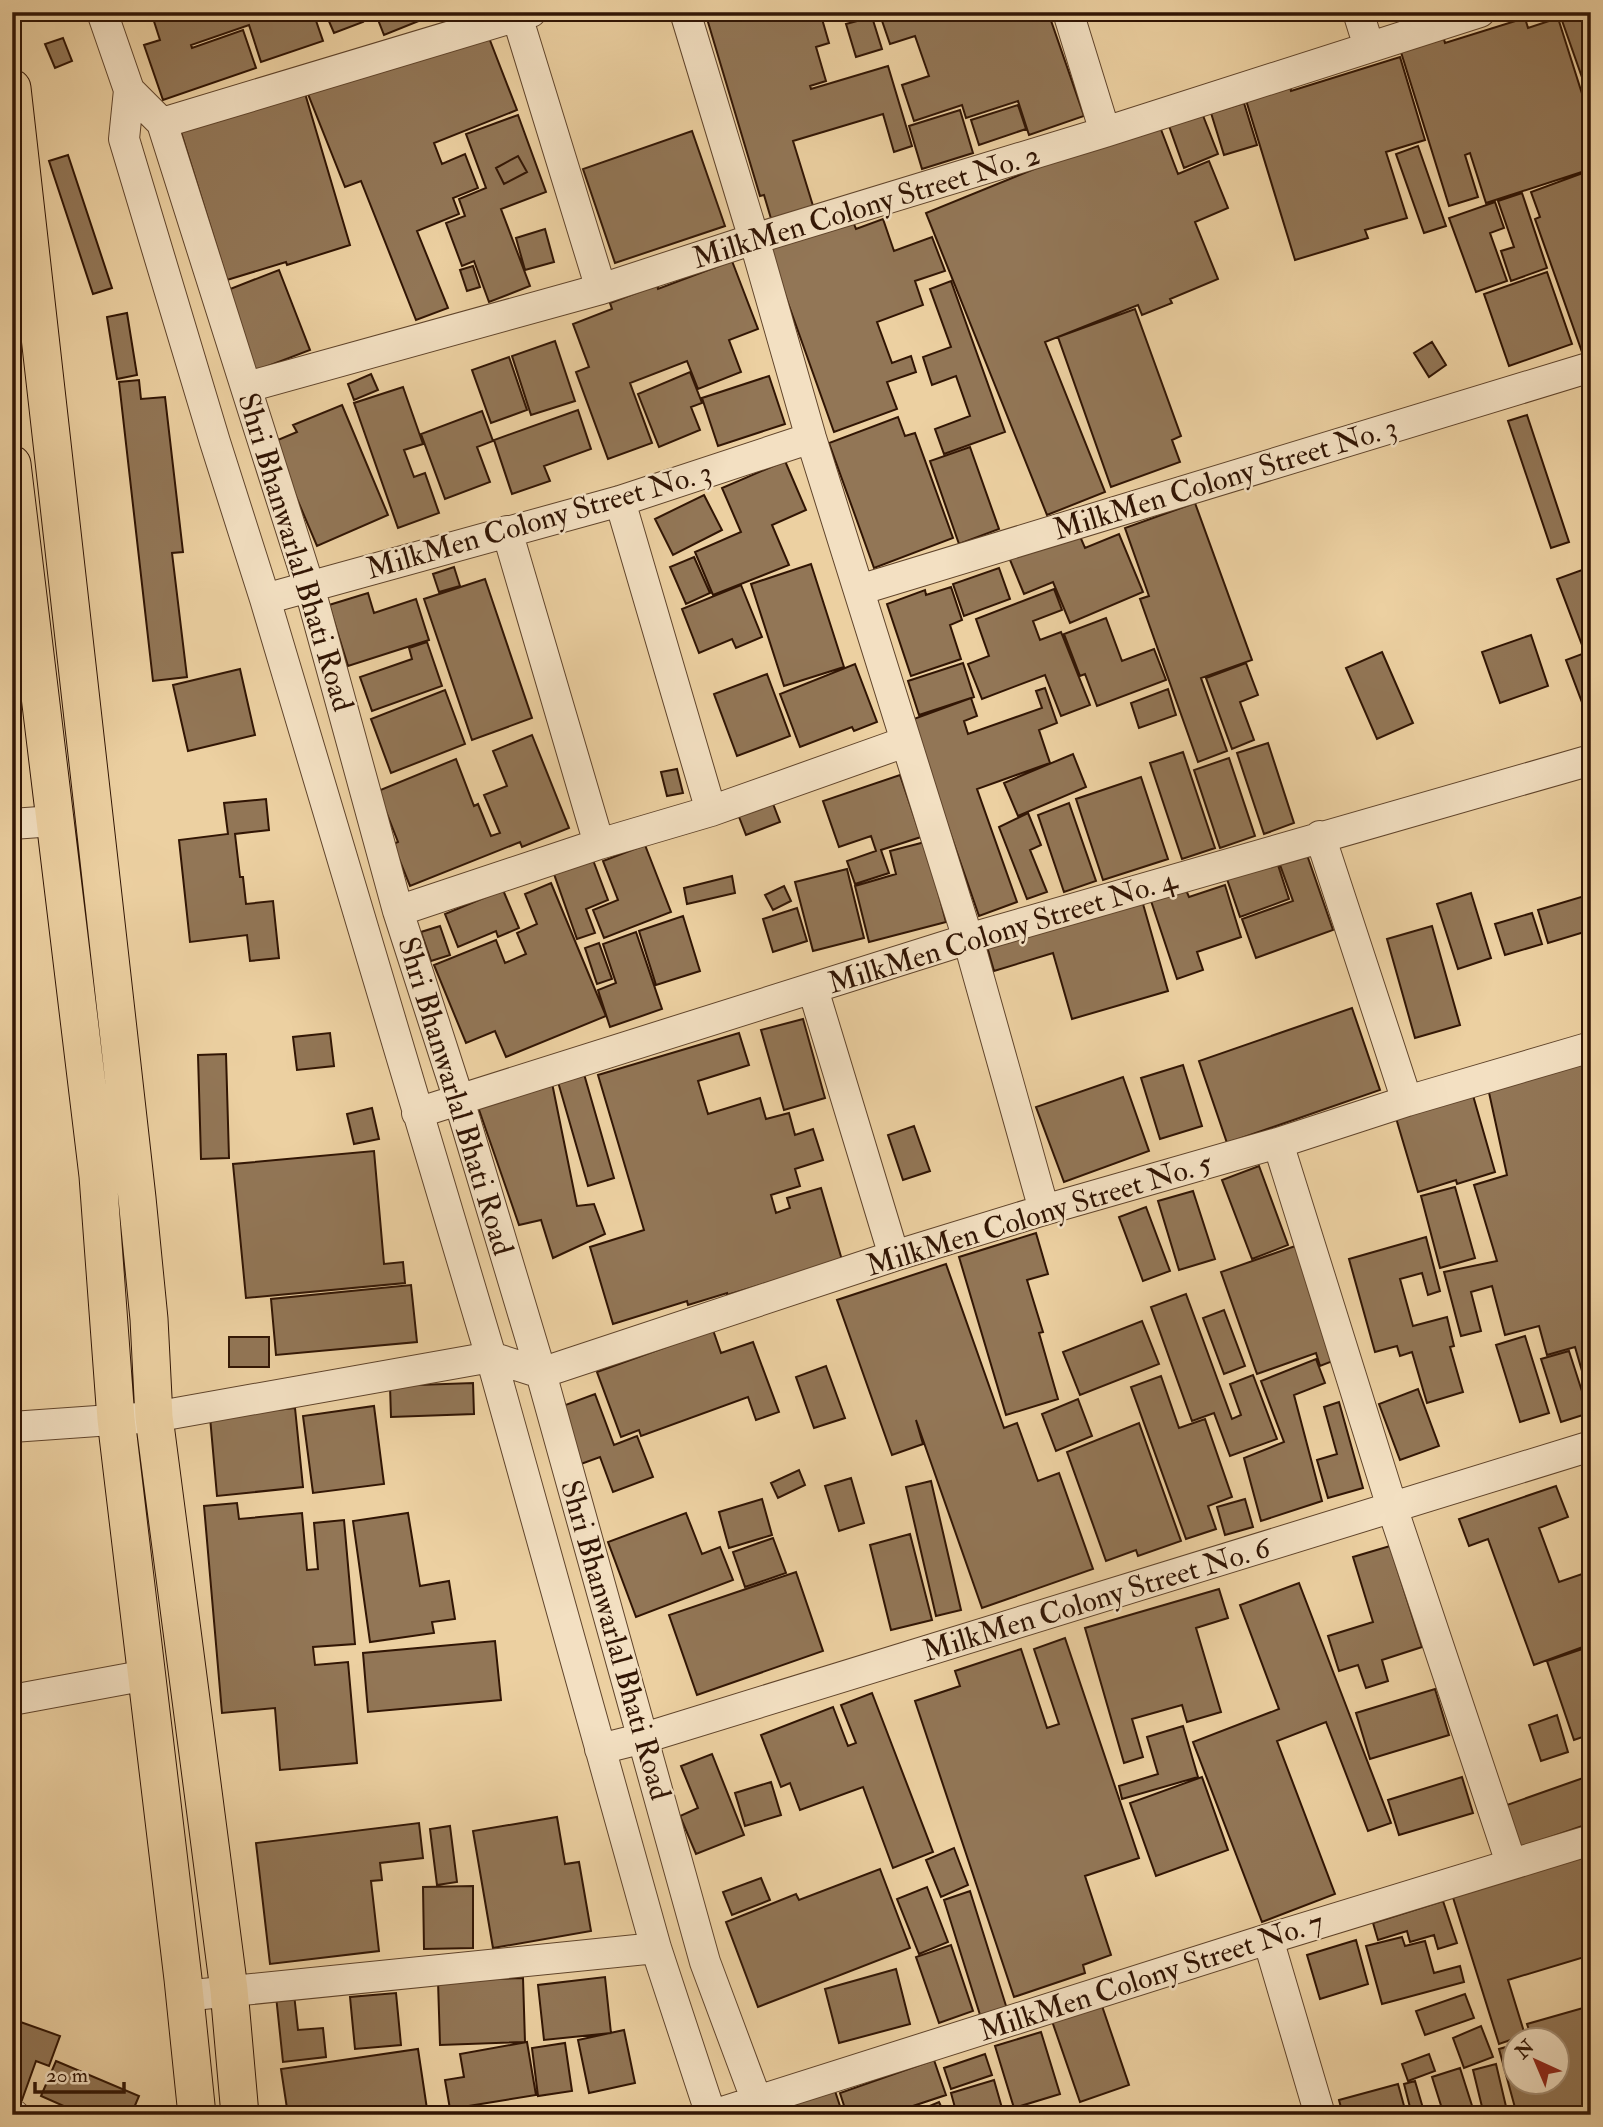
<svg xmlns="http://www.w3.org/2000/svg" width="1603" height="2127" font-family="'IM FELL Double Pica',serif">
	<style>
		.building { fill: #927656; stroke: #311504; stroke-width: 2 }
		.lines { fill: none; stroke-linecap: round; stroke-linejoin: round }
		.minor-casing { stroke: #60442b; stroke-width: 32 }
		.major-casing { stroke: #311504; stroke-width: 39 }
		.minor { stroke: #f3e0c2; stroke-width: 30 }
		.major { stroke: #ecd0a1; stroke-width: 37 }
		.labels { text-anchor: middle; stroke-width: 5; stroke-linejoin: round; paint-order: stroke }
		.street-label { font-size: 30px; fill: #311504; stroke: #f3e0c2 }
	</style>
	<rect width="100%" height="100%" fill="#ecd0a1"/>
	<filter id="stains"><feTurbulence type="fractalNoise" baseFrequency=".00286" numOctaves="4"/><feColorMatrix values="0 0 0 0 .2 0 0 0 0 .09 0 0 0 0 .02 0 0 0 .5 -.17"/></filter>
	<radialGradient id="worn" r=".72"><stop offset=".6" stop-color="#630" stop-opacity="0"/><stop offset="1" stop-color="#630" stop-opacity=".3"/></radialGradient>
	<path class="building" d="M151 12H313L323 41 261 62 249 25 191 45 192 48 243 30 256 68 163 100 144 45 160 40Z
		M325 12H359L363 22 334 33Z
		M375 12H441L384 35Z
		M705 12H820L829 43 816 47 826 81 810 86 811 89 888 66 912 146 894 152 883 114 793 141 814 209 772 222 764 195 760 196Z
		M879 12H1048L1084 116 1029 135 1018 101 966 118 962 105 914 121 902 85 929 76 915 36 890 44Z
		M1559 12H1591V103Z
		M872 17 882 49 856 57 846 24Z
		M1525 18 1528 28 1558 18 1591 122V169L1486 203 1470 153 1465 155 1478 197 1449 206 1400 49 1443 36 1445 43Z
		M486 30 517 110 434 143 442 164 465 154 478 188 453 198 459 214 417 231 448 308 416 320 361 181 345 187 308 94Z
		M63 38 72 61 55 68 45 44Z
		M1400 57 1425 140 1386 152 1407 218 1365 230 1368 238 1295 260 1245 97 1289 83 1291 91Z
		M304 90 350 245 287 265 286 262 227 280 180 129Z
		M1244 103 1257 145 1224 155 1211 113Z
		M1018 105 1026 129 979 145 971 120Z
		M960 110 973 153 922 169 909 126Z
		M1202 113 1218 154 1184 168 1169 126Z
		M518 115 546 192 501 209 530 286 489 302 474 261 462 266 446 223 465 216 459 199 486 188 466 134Z
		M1157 119 1178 174 1209 161 1228 208 1195 222 1218 279 1170 299 1172 303 1142 315 1138 305 1045 342 1105 492 1047 515 926 213Z
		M692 131 725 226 615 263 583 169Z
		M1418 146 1446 226 1424 233 1396 154Z
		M68 155 112 288 93 294 49 161Z
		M518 156 527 172 504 184 496 168Z
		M1591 170V349L1582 352 1535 219 1540 217 1531 192Z
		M1522 193 1547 268 1511 281 1501 251 1514 247 1498 201Z
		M1495 202 1504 228 1490 233 1507 281 1476 292 1449 218Z
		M850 214 856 229 883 219 894 251 932 237 945 271 915 281 923 305 877 322 892 363 911 356 916 372 887 382 897 409 834 432 767 244Z
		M545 229 554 262 525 270 516 238Z
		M732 261 758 329 729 340 741 372 698 389 687 361 630 383 652 443 608 459 576 372 589 367 573 324 612 309 610 303 657 285 658 289Z
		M473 266 480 287 467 291 460 270Z
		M279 270 310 350 255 371 225 291Z
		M1547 272 1572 344 1509 366 1484 294Z
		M951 281 1005 432 944 454 935 429 970 416 956 376 932 385 923 357 951 347 930 289Z
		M1135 309 1181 436 1172 440 1180 462 1111 487 1058 337Z
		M127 313 137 375 117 379 107 317Z
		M555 341 575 401 531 415 512 356Z
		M1432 342 1446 365 1429 377 1414 353Z
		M509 357 527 410 491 423 472 370Z
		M690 372 702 403 691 407 700 430 659 447 638 394Z
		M371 374 378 390 354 400 348 384Z
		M769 376 785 424 718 446 702 398Z
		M139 380 141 399 165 397 183 552 172 553 187 677 153 681 119 382Z
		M403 387 423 444 404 450 414 477 425 473 439 513 398 528 354 403Z
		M342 405 388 515 317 546 273 442 297 432 293 425Z
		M578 410 591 449 544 466 550 481 512 494 494 440Z
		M482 411 493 441 477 447 490 482 445 499 421 434Z
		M1527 415 1569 542 1551 548 1508 421Z
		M898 417 905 436 915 433 953 538 874 568 829 443Z
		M970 447 999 529 959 544 930 461Z
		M785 461 806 510 772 525 789 565 713 595 695 552 741 532 722 488Z
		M704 495 722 530 673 555 655 519Z
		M1195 503 1252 660 1201 678 1227 751 1198 762 1140 599 1149 596 1125 528Z
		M1076 527 1085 548 1119 534 1143 592 1070 623 1053 582 1024 594 1008 555Z
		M694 557 710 593 686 604 670 567Z
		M811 564 844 667 784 686 751 584Z
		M454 567 460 586 439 592 433 574Z
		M999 568 1010 599 964 616 953 584Z
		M1582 570 1591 594V702L1583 705 1566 660 1585 653 1557 579Z
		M485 579 532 718 472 740 424 599Z
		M741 585 762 637 736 648 732 639 699 653 682 609Z
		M951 587 962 620 950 625 961 659 911 676 887 604 925 590 926 595Z
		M1054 589 1062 610 1033 621 1040 640 1061 632 1090 705 1061 716 1045 675 982 699 968 664 989 656 976 619Z
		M368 593 374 613 416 599 429 640 348 666 329 605Z
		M1106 618 1122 661 1154 649 1166 680 1097 706 1085 674 1080 676 1064 634Z
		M1531 635 1548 686 1500 703 1482 652Z
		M427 642 442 686 372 711 360 677 412 659 409 648Z
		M1382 652 1413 723 1377 739 1346 668Z
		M963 663 974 697 919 715 908 681Z
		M1246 663 1258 695 1240 702 1254 740 1232 749 1206 678Z
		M855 664 877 722 854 731 852 727 800 747 780 694Z
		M240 669 255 735 188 751 173 685Z
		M767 674 790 736 737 756 714 694Z
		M1045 688 1057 723 1039 730 1050 763 977 789 1017 902 979 916 911 720 971 698 977 716 964 721 968 734 1042 708 1036 691Z
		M1168 689 1176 715 1139 728 1131 703Z
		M445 690 465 744 391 773 371 719Z
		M532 735 569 828 522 847 520 842 410 886 393 844 398 842 378 791 456 759 474 806 478 804 491 836 500 833 484 795 507 786 493 751Z
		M1268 743 1294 823 1264 834 1237 753Z
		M1183 752 1215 848 1182 859 1150 763Z
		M1073 754 1086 787 1018 816 1004 783Z
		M1229 758 1255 836 1220 848 1194 770Z
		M677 769 683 793 667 796 661 772Z
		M900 775 921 837 881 850 889 873 855 884 847 861 876 851 871 836 839 847 823 801Z
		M1141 777 1168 859 1103 880 1076 799Z
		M770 796 780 822 746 835 736 809Z
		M266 799 269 830 235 834 240 877H243L246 904 273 901 279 958 250 961 247 935 190 942 179 840 228 834 224 803Z
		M1069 803 1096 881 1064 892 1038 815Z
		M1028 813 1041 845 1030 850 1047 892 1027 899 999 827Z
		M925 842 946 922 869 942 855 886 896 874 890 851Z
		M645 845 671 912 604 938 593 910 618 900 603 861Z
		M1306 852 1333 930 1256 958 1242 919 1293 901 1279 862Z
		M593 860 608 900 586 909 595 933 577 939 554 874Z
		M1277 862 1289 899 1240 917 1227 879Z
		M847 869 864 938 813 951 795 882Z
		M732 876 735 893 687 904 684 888Z
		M551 883 606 1016 506 1057 495 1031 466 1043 434 965 496 940 505 963 526 954 517 933 537 924 525 894Z
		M1225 885 1241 937 1197 952 1203 970 1177 979 1151 901 1186 890 1189 897Z
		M784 886 791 901 773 910 765 895Z
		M503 890 519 928 498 937 496 931 458 947 445 914Z
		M1471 893 1491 958 1458 969 1437 904Z
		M1591 894V930L1548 943 1538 910Z
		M1141 897 1168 991 1072 1019 1053 953 994 971 986 943Z
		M797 908 807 941 773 952 763 919Z
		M1532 913 1542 944 1505 955 1495 924Z
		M683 916 700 971 656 985 639 931Z
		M440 926 450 955 431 961 421 932Z
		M1432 926 1460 1025 1415 1038 1387 939Z
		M636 932 662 1009 610 1027 598 990 616 983 603 944Z
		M599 943 612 979 597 984 585 948Z
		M1352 1008 1380 1090 1227 1143 1199 1061Z
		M803 1019 825 1098 784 1110 761 1030Z
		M330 1033 334 1066 297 1070 293 1037Z
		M739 1033 749 1065 698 1081 708 1114 760 1098 766 1119 789 1113 795 1135 813 1129 823 1160 795 1169 800 1186 771 1195 776 1213 790 1208 787 1198 821 1188 842 1260 727 1295V1293L688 1305 687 1301 613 1324 590 1247 644 1230 598 1075Z
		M226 1054 229 1158 201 1159 198 1055Z
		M1591 1059V1369L1582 1371 1575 1347 1547 1355 1539 1326 1505 1335 1492 1286 1471 1292 1481 1331 1461 1336 1444 1272 1497 1261 1474 1185 1507 1175 1488 1088Z
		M1183 1065 1202 1126 1160 1139 1141 1078Z
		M584 1074 614 1178 588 1186 558 1082Z
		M1123 1077 1149 1151 1064 1182 1036 1107Z
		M552 1083 577 1206 594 1204 605 1234 553 1258 541 1220 519 1225 477 1104Z
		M1470 1085 1495 1172 1457 1184 1456 1180 1418 1192 1393 1108Z
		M372 1108 379 1139 354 1144 347 1114Z
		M914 1126 930 1171 903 1180 888 1135Z
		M374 1151 384 1264 403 1262 405 1283 246 1298 233 1164Z
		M1259 1166 1288 1245 1252 1259 1222 1180Z
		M1455 1187 1475 1258 1440 1268 1421 1196Z
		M1193 1191 1215 1259 1179 1270 1158 1201Z
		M1146 1207 1170 1271 1143 1281 1119 1217Z
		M1036 1233 1048 1274 1027 1280 1043 1332 1039 1333 1058 1399 1006 1415 959 1257Z
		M1426 1237 1440 1291 1428 1295 1422 1273 1400 1279 1413 1326 1447 1317 1454 1346 1450 1347 1463 1392 1427 1403 1412 1352 1400 1356 1397 1346 1375 1352 1349 1259Z
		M1298 1245 1338 1359 1320 1366 1316 1353 1257 1374 1221 1272Z
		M946 1264 1004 1428 1017 1423 1038 1481 1059 1473 1093 1569 982 1608 916 1420 923 1444 892 1455 837 1300Z
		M411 1285 417 1342 276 1355 271 1299Z
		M1186 1294 1232 1419 1241 1415 1230 1384 1253 1375 1277 1439 1230 1456 1214 1413 1192 1421 1151 1307Z
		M1224 1310 1245 1366 1224 1374 1203 1318Z
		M1142 1321 1159 1364 1080 1395 1063 1352Z
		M713 1330 721 1353 753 1342 779 1412 756 1420 748 1397 641 1436 639 1430 621 1437 597 1372Z
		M1525 1336 1549 1413 1520 1422 1496 1345Z
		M229 1337H269V1367H229Z
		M1569 1351 1589 1413 1561 1422 1541 1359Z
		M1316 1359 1325 1383 1294 1395 1322 1501 1261 1521 1244 1458 1284 1442 1261 1381Z
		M826 1366 845 1418 814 1428 796 1377Z
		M1161 1376 1179 1428 1205 1419 1232 1497 1208 1506 1216 1529 1186 1539 1131 1387Z
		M473 1383 474 1414 391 1417 390 1386Z
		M1418 1389 1439 1446 1400 1460 1379 1404Z
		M595 1394 614 1445 637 1436 653 1477 613 1492 600 1457 581 1464 560 1407Z
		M1078 1399 1092 1436 1056 1451 1042 1414Z
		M1339 1402 1363 1488 1328 1498 1317 1460 1337 1454 1324 1407Z
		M374 1406 384 1484 313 1493 303 1416Z
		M295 1408 303 1487 217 1496 210 1417Z
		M1139 1423 1181 1541 1138 1556 1136 1550 1106 1561 1067 1452Z
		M799 1470 805 1485 778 1498 771 1483Z
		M851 1478 864 1523 839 1531 825 1486Z
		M931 1481 961 1610 936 1616 906 1487Z
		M1556 1486 1568 1517 1539 1528 1559 1582 1585 1573 1591 1590V1644L1534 1665 1488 1539 1469 1546 1459 1519Z
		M762 1499 772 1535 729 1548 719 1512Z
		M1245 1499 1253 1527 1225 1535 1217 1507Z
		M237 1503 239 1519 302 1513 307 1570 318 1569 314 1523 344 1520 355 1644 313 1647 315 1665 348 1662 357 1763 280 1770 275 1708 222 1713 204 1506Z
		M408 1513 420 1586 449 1581 455 1619 432 1622 434 1633 370 1642 353 1521Z
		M686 1513 702 1554 720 1547 733 1580 636 1617 608 1542Z
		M910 1534 932 1620 891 1630 870 1545Z
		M773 1538 786 1573 745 1587 733 1552Z
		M1390 1546 1422 1647 1382 1660 1388 1681 1366 1688 1358 1665 1339 1671 1328 1636 1373 1622 1353 1557Z
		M796 1572 823 1651 697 1695 669 1615Z
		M1299 1583 1391 1823 1368 1831 1326 1722 1277 1741 1335 1894 1262 1922 1193 1742 1279 1709 1240 1605Z
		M1219 1589 1228 1618 1196 1628 1221 1712 1187 1722 1182 1705 1132 1719 1143 1757 1124 1763 1085 1628Z
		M1065 1638 1139 1858 1085 1876 1111 1955 1083 1965 1085 1973 1014 1997 915 1701 960 1686 955 1671 1021 1649 1047 1728 1059 1724 1034 1649Z
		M495 1641 501 1700 368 1712 363 1653Z
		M1591 1646V1734L1574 1740 1547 1661Z
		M1435 1689 1449 1735 1370 1759 1356 1713Z
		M872 1693 933 1852 893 1868 863 1787 800 1810 790 1783 781 1787 761 1735 833 1707 848 1746 856 1743 841 1705Z
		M1557 1715 1568 1752 1541 1761 1529 1725Z
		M1183 1726 1198 1777 1122 1799 1119 1786 1158 1774 1147 1737Z
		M712 1754 744 1835 696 1854 680 1816 698 1808 681 1766Z
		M1202 1777 1228 1850 1156 1876 1130 1803Z
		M1462 1777 1473 1813 1399 1835 1388 1800Z
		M1583 1778 1591 1801V1823L1519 1848 1504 1806Z
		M771 1782 781 1815 745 1826 735 1793Z
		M557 1817 565 1864 579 1862 591 1931 493 1948 473 1831Z
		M419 1823 423 1858 380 1863 382 1880 371 1881 379 1951 270 1964 256 1843Z
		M450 1826 457 1882 437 1885 430 1829Z
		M1591 1844V1955L1508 1980 1525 2035 1499 2044 1450 1888Z
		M954 1848 968 1885 941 1897 926 1860Z
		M880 1869 910 1948 758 2007 726 1922 796 1894 799 1900Z
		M761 1878 770 1900 732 1915 723 1892Z
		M473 1886V1948L424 1949 423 1887Z
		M927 1887 948 1942 919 1954 897 1899Z
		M970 1891 1007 2009 981 2018 944 1900Z
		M1443 1901 1457 1943 1438 1949 1434 1935 1410 1942 1407 1931 1378 1940 1373 1923Z
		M1402 1937 1405 1946 1425 1941 1434 1973 1460 1966 1464 1982 1382 2004 1366 1946Z
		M1356 1940 1368 1984 1320 1999 1307 1955Z
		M951 1945 973 2011 939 2023 916 1957Z
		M896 1969 910 2024 839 2043 825 1989Z
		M605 1977 611 2033 544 2040 538 1985Z
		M523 1978 525 2042 440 2045 438 1981Z
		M396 1993 401 2045 355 2049 350 1997Z
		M294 1994 298 2030 323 2028 326 2057 283 2062 276 1996Z
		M1465 1994 1474 2018 1425 2035 1416 2011Z
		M1101 2003 1129 2085 1080 2102 1052 2021Z
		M1583 2008 1588 2027H1591V2112L1582 2115H1517L1499 2049 1516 2044V2082H1558V2039H1532L1527 2024Z
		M12 2019 60 2036 49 2066 36 2061 22 2100 12 2096Z
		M1481 2026 1493 2057 1464 2068 1453 2038Z
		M624 2030 635 2083 589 2093 578 2040Z
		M1041 2032 1060 2094 1014 2108 995 2046Z
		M527 2042 536 2095 450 2109 445 2080 464 2077 460 2054Z
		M565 2043 572 2091 538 2096 532 2048Z
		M418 2049 427 2109 388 2115H288L281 2069Z
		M985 2054 992 2075 951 2089 944 2068Z
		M1429 2054 1435 2071 1408 2081 1402 2064Z
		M934 2060 946 2095 904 2109 906 2115H847L840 2093Z
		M56 2061 139 2096 131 2115H84L41 2096Z
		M1496 2064 1508 2115H1484L1473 2070Z
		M1460 2068 1475 2115H1444L1432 2077Z
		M994 2080 1004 2115H957L951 2093Z
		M1415 2081 1425 2115H1412L1404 2084Z
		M1398 2084 1406 2113 1343 2115 1339 2100Z
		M834 2088 843 2115H779L776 2108Z
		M939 2102 945 2115H914L913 2113Z"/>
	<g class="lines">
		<g class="minor-casing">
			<path id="minor" d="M102 12 129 90 124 139 215 442 265 599 491 1357 656 1948 711 2115
				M685 12 754 239 811 438 968 939 1044 1210
				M1068 12 1105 132
				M1358 12 1369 47
				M517 16 601 289
				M129 90 162 123 309 586 398 911 459 1100 541 1373 705 1962 762 2115
				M162 123 531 12
				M247 387 601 289 754 239 1105 132 1480 12
				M620 501 711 811
				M507 531 599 844
				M859 590 1591 367
				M265 599 620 501 811 438
				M12 824 54 821
				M1320 836 1407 1101
				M398 911 599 844 711 811 905 742
				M813 989 894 1256
				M417 1113 968 939 1591 760
				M1278 1143 1392 1507 1511 1863
				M12 1427 154 1417 491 1357 541 1373 894 1256 1044 1210 1278 1143 1407 1101 1591 1047
				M12 1700 147 1675
				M600 1749 644 1738 1591 1446
				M1268 1939 1320 2115
				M183 1996 656 1948
				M12 2114 14 2115
				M713 2115 1268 1939 1591 1840"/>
		</g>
		<g class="major-casing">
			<path id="major" d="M12 88 137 1198 149 1319 154 1417 229 1990 240 2115
				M12 464 98 1176 116 1419 183 1979 197 2115"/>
		</g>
		<use href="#minor" class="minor"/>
		<use href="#major" class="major"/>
	</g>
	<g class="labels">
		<g class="street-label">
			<text transform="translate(866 206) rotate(-17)" y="10">MilkMen Colony Street No. 2</text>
			<text transform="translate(1225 478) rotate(-17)" y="10">MilkMen Colony Street No. 3</text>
			<text transform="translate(539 520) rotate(-16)" y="10">MilkMen Colony Street No. 3</text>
			<text transform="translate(296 552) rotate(73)" y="10">Shri Bhanwarlal Bhati Road</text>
			<text transform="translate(1002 931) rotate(-17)" y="10">MilkMen Colony Street No. 4</text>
			<text transform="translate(456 1096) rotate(73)" y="10">Shri Bhanwarlal Bhati Road</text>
			<text transform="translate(1039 1214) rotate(-17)" y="10">MilkMen Colony Street No. 5</text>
			<text transform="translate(1096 1599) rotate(-17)" y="10">MilkMen Colony Street No. 6</text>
			<text transform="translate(616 1640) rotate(74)" y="10">Shri Bhanwarlal Bhati Road</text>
			<text transform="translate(1151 1976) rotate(-18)" y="10">MilkMen Colony Street No. 7</text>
		</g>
	</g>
	<rect width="1603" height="2127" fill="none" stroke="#ecd0a1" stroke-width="42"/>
	<rect x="14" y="14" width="1575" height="2099" fill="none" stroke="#311504" stroke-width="3.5"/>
	<rect x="21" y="21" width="1561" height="2085" fill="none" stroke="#311504" stroke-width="2"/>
	<g transform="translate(1536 2061) rotate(316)"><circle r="33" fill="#f3e0c2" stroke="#a58f76" stroke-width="2"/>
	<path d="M0-5L12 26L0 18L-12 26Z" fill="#8f2418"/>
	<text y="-10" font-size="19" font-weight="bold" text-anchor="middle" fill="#311504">N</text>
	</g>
	<path d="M35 2082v10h89v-10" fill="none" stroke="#311504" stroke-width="3.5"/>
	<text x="46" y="2082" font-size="21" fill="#311504" stroke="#f3e0c2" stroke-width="5" paint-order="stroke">20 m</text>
	<rect width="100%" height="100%" filter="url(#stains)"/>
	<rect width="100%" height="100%" fill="url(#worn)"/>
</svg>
